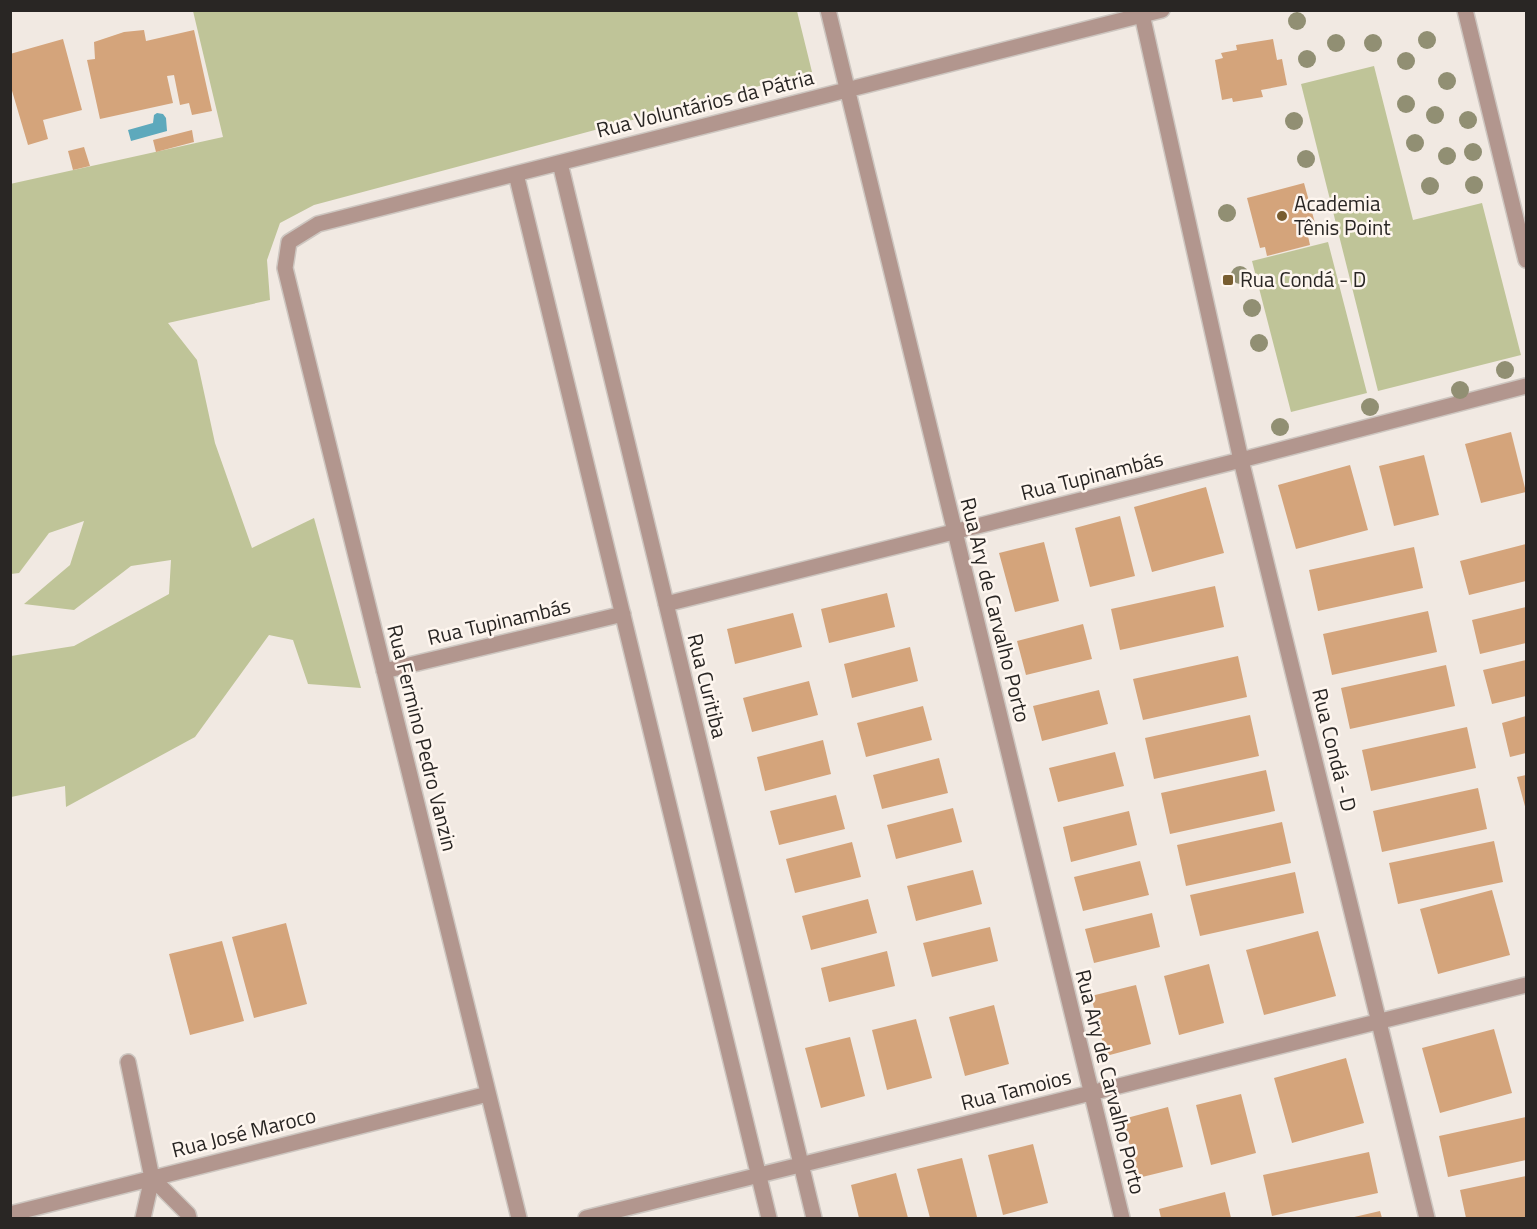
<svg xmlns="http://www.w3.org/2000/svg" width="1537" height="1229" font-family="'Titillium Web',sans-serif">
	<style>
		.green { fill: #bfc498 }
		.water { fill: #5ea9bc }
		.building { fill: #d4a47b }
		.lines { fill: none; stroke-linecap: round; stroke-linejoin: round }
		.minor-casing { stroke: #cdc6c0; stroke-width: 18 }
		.minor { stroke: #b2968e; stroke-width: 15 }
		.tree { fill: #918f73 }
		.poi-dot { fill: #785d30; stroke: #fef6ef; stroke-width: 2 }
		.labels { text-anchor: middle; stroke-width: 5; stroke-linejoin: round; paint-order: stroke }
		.street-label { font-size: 21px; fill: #292624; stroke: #fef6ef }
		.poi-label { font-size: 21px; fill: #292624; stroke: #fef6ef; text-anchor: start }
	</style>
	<rect width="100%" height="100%" fill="#f1e9e2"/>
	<path class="green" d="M193 11H797L812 72 314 205 280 223 267 260 270 300 168 323 197 360 215 443 252 548 314 518 361 688 308 684 293 640 269 635 195 737 66 807 65 786 11 797V656L74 646 169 594 171 560 131 566 74 610 24 604 70 565 84 521 49 533 19 573 11 574 10 184 223 137Z
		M1374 66 1413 220 1482 203 1521 355 1378 391 1301 84Z
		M1328 242 1367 393 1291 412 1252 261Z"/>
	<path class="water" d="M157 113 163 114 166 118 167 131 131 141 128 130 153 123 154 115Z"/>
	<path class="building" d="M144 30 146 41 194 30 212 111 192 115 189 103 180 105 174 75 167 76 173 103 100 119 87 60 95 59 94 42 124 32Z
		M63 39 82 110 43 120 48 139 28 145 10 84V54Z
		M1273 39 1277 60 1282 59 1287 85 1261 90 1263 97 1233 102 1232 98 1222 100 1215 60 1223 58 1221 53 1237 50 1236 45Z
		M192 130 194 142 156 152 153 140Z
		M84 147 90 166 73 170 68 151Z
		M1304 183 1318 234 1308 236 1310 245 1267 256 1265 247 1260 248 1247 198Z
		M1511 432 1526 492 1481 503 1465 444Z
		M1424 455 1439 515 1394 526 1379 466Z
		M1350 465 1368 530 1296 549 1278 485Z
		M1206 487 1224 553 1152 572 1134 507Z
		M1120 516 1135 576 1090 587 1075 528Z
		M1044 542 1059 601 1015 612 999 553Z
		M1526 544V581L1469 595 1460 561Z
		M1414 547 1423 588 1318 611 1309 570Z
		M1215 586 1224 627 1120 650 1111 609Z
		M887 593 895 627 829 643 821 609Z
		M1526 607V643L1480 654 1472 620Z
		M1428 611 1437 652 1332 675 1323 634Z
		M793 613 802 647 735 664 727 629Z
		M1083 624 1092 659 1026 675 1017 641Z
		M910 647 918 681 852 698 844 664Z
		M1238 656 1247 697 1143 720 1133 679Z
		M1526 660V696L1492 704 1483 670Z
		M1446 665 1455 706 1350 729 1341 688Z
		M809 681 818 715 752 732 743 698Z
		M1099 690 1108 724 1042 741 1033 706Z
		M923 706 932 740 866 757 857 723Z
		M1250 715 1259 756 1154 779 1145 738Z
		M1526 716V753L1510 757 1502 723Z
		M1467 727 1476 768 1371 791 1362 750Z
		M823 740 831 774 765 791 757 757Z
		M1115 752 1124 786 1058 802 1049 768Z
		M939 758 948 793 882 809 873 775Z
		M1266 770 1275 811 1170 834 1161 793Z
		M1526 775V810L1517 777Z
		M1478 788 1487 829 1382 852 1373 811Z
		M836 795 845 829 779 845 770 811Z
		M953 808 962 842 896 859 887 825Z
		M1129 811 1137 845 1071 862 1063 827Z
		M1282 822 1291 863 1186 886 1177 845Z
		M1494 841 1503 882 1398 904 1389 863Z
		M852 842 861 877 795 893 786 859Z
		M1140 861 1149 895 1083 911 1074 877Z
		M973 870 982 904 916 921 907 886Z
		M1295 872 1304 913 1200 936 1190 895Z
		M1492 890 1510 955 1438 974 1420 909Z
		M868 899 877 933 811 950 802 916Z
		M1152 913 1160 947 1094 963 1085 929Z
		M286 923 307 1004 254 1018 232 937Z
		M990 927 998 961 932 977 923 943Z
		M1318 931 1336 996 1264 1015 1246 950Z
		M222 941 244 1021 190 1035 169 954Z
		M887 951 895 986 829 1002 821 968Z
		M1209 964 1224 1023 1179 1035 1164 976Z
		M1136 985 1151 1044 1106 1056 1091 996Z
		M994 1005 1009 1064 965 1076 949 1017Z
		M916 1019 932 1078 887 1090 872 1030Z
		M1494 1029 1512 1093 1440 1113 1422 1048Z
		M850 1037 865 1096 821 1108 805 1048Z
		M1346 1058 1364 1123 1292 1143 1274 1078Z
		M1241 1094 1256 1153 1211 1165 1196 1105Z
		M1168 1107 1183 1167 1138 1178 1123 1119Z
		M1526 1117V1160L1448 1177 1439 1136Z
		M1033 1144 1048 1203 1003 1215 988 1155Z
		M1369 1152 1378 1193 1272 1216 1263 1175Z
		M962 1158 977 1217 970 1218H930L917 1169Z
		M896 1173 908 1218H859L851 1185Z
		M1526 1176V1218H1466L1460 1190Z
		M1225 1192 1231 1218H1161L1159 1209Z
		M1380 1211 1382 1218H1350Z"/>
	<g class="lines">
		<g class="minor-casing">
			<path id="minor" d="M828 10 1122 1218
				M1141 10 1241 460 1427 1218
				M1465 10 1526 260
				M560 163 814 1218
				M516 174 769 1218
				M666 604 1241 460 1526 386
				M384 671 623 614
				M128 1062 152 1178 143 1218
				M152 1178 188 1214 189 1218
				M10 1214 488 1094
				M519 1218 285 268 289 242 318 224 1162 10
				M586 1218 1526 985"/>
		</g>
		<use href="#minor" class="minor"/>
	</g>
	<g class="tree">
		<circle cx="1297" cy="21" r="9"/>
		<circle cx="1427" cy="40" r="9"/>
		<circle cx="1336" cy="43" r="9"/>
		<circle cx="1373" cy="43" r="9"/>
		<circle cx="1307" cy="59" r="9"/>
		<circle cx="1406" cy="61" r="9"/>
		<circle cx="1447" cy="81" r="9"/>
		<circle cx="1406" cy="104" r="9"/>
		<circle cx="1435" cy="115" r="9"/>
		<circle cx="1468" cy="120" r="9"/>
		<circle cx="1294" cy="121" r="9"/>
		<circle cx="1415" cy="143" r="9"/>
		<circle cx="1473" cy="152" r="9"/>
		<circle cx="1447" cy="156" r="9"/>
		<circle cx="1306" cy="159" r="9"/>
		<circle cx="1474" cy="185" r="9"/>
		<circle cx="1430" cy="186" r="9"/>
		<circle cx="1227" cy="213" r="9"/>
		<circle cx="1240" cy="275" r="9"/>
		<circle cx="1252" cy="308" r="9"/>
		<circle cx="1259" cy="343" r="9"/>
		<circle cx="1505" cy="370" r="9"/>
		<circle cx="1460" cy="390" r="9"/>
		<circle cx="1370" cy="407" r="9"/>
		<circle cx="1280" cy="427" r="9"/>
	</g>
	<g class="poi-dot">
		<circle cx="1282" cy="216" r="6"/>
		<rect x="1222" y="274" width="12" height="12" rx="3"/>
	</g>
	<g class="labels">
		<g class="street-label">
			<text transform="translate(705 104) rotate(-14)" y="7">Rua Voluntários da Pátria</text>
			<text transform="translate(1092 476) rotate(-14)" y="7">Rua Tupinambás</text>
			<text transform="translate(995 610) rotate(76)" y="7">Rua Ary de Carvalho Porto</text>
			<text transform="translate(499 622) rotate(-13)" y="7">Rua Tupinambás</text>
			<text transform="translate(707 686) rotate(76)" y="7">Rua Curitiba</text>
			<text transform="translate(422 738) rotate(76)" y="7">Rua Fermino Pedro Vanzin</text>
			<text transform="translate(1334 750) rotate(76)" y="7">Rua Condá - D</text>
			<text transform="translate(1110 1082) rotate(76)" y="7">Rua Ary de Carvalho Porto</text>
			<text transform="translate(1016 1090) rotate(-14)" y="7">Rua Tamoios</text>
			<text transform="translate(244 1133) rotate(-14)" y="7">Rua José Maroco</text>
		</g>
		<g class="poi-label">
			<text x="1294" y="211">Academia<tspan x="1294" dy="24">Tênis Point</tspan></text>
			<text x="1240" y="287">Rua Condá - D</text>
		</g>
	</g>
	<rect width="1537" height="1229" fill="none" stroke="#292624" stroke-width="24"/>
</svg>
